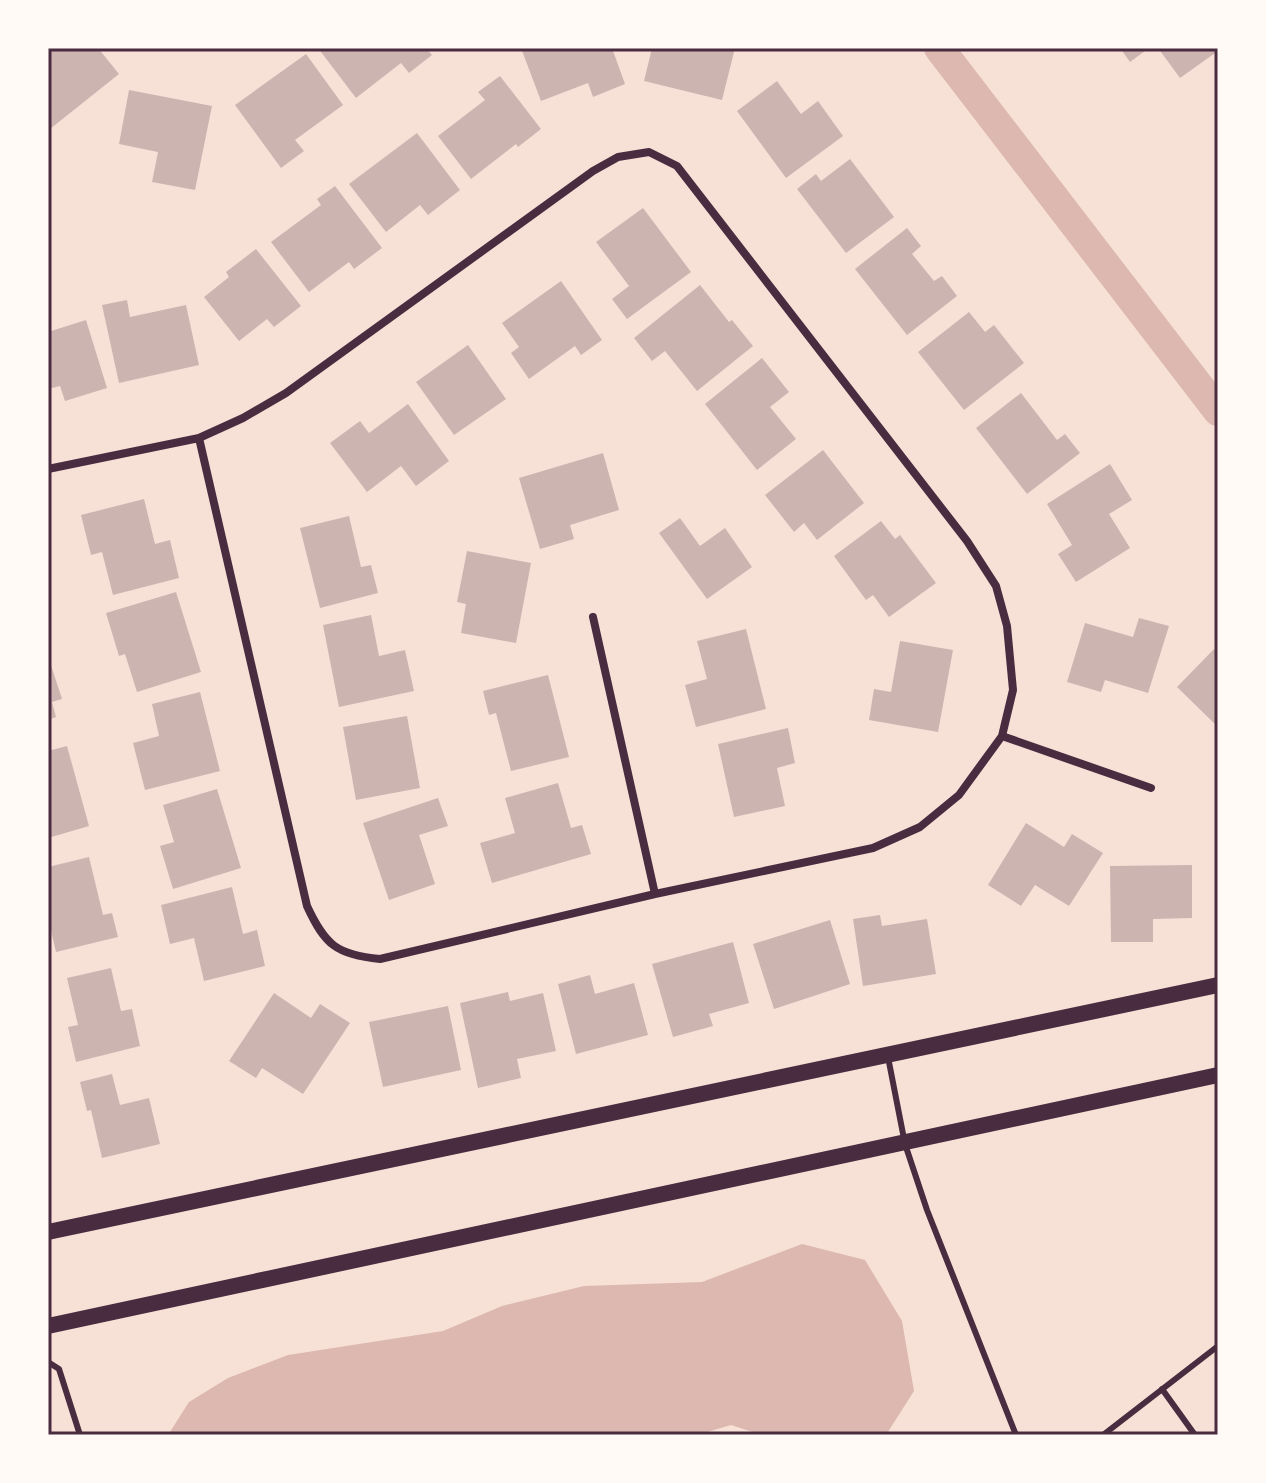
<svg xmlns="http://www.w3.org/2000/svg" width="1266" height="1483" font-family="'Sofia Sans Condensed',sans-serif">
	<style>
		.water { fill: #dcb8b0 }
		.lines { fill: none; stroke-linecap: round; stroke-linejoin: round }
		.canal { stroke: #dcb8b0; stroke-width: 30 }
		.building { fill: #ccb4b1 }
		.service { stroke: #4a2c40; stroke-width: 6 }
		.minor { stroke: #4a2c40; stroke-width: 8 }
		.secondary { stroke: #4a2c40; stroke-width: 16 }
		.neatline { fill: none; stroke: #4a2c40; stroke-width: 3 }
	</style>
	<rect width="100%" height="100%" fill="#f7e1d7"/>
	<path class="water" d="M802 1244 865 1260 902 1321 914 1391 886 1435H762L731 1425 697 1435H168L189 1402 228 1378 288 1355 443 1331 502 1306 584 1286 702 1282Z"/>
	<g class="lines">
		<path class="canal" d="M939 48 1218 411"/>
	</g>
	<path class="building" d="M48 48H98L119 74 50 129Z
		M318 48H426L432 55 409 73 401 63 356 98Z
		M521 48H612L625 84 593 97 588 83 541 101Z
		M652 48H735L722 100 644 81Z
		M1120 48H1149L1130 62Z
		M1158 48H1218V51L1180 78Z
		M306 54 343 105 295 140 304 151 281 168 235 105Z
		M500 76 541 129 518 147 516 144 471 179 438 136 485 100 478 92Z
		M777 81 801 114 818 101 843 136 786 178 737 111Z
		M129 90 212 106 195 190 152 182 158 152 119 144Z
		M417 133 460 190 428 215 420 205 386 232 349 184Z
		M850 159 894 217 846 253 797 189 816 174 821 181Z
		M335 186 382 248 354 269 349 262 309 292 271 242 321 205 317 199Z
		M643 208 691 272 627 319 612 299 629 286 596 242Z
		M907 228 921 246 912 254 934 281 942 276 957 296 907 335 855 269Z
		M256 249 301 306 274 327 267 319 239 341 204 297 229 277 226 272Z
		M561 281 602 340 581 355 575 346 529 379 511 353 519 347 502 323Z
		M700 285 729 322 732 320 753 346 697 391 665 351 652 361 634 338Z
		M127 300 130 317 186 305 199 365 119 383 102 305Z
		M969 312 985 332 994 325 1024 363 964 410 918 352Z
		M86 320 107 388 65 401 60 386 48 389V332Z
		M468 345 506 399 454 435 416 382Z
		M762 358 789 392 770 407 796 439 757 470 705 404Z
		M1021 393 1057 440 1065 434 1080 453 1027 494 976 428Z
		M408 404 449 461 416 486 401 466 367 492 330 443 360 421 369 433Z
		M823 450 864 503 817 540 804 523 794 532 765 495Z
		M603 453 619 510 570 525 574 539 540 549 519 478Z
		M1110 464 1132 500 1109 514 1130 548 1076 582 1058 554 1072 545 1047 504Z
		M144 499 155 544 170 540 179 578 113 595 102 552 91 555 81 515Z
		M349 516 361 567 371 565 378 593 320 608 300 528Z
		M680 518 700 546 725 528 752 567 707 599 659 533Z
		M881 521 895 539 900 535 936 583 889 617 873 595 866 600 834 556Z
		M467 551 531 563 516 643 461 633 466 604 457 602Z
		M176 592 201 672 137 692 125 654 119 656 106 613Z
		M371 615 379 656 405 650 414 691 339 707 323 625Z
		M1139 618 1169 626 1148 693 1105 680 1101 692 1067 682 1085 623 1133 637Z
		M746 629 766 709 696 727 685 685 707 679 697 641Z
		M900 641 953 650 938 732 869 720 874 689 891 692Z
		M1214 649 1218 653V727L1177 687Z
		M48 656 62 699 52 702 56 717 48 720Z
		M548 675 569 757 511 771 496 713 489 715 483 691Z
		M200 692 220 771 145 790 133 743 159 736 152 704Z
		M407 716 420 788 356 800 343 727Z
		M788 728 795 763 777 768 785 806 734 817 718 744Z
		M67 746 89 826 48 838V751Z
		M558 783 571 828 582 825 591 854 492 883 480 843 515 833 505 798Z
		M217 789 241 868 173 889 160 846 174 842 163 805Z
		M438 798 448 826 419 835 435 884 389 900 363 823Z
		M1026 823 1064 847 1072 834 1103 853 1069 906 1035 885 1021 906 988 885Z
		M89 857 103 915 112 913 118 937 56 952 48 917V867Z
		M1192 865V918L1153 919V942H1111L1110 866Z
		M232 887 243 934 257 930 265 966 204 981 194 938 170 944 161 905Z
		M880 915 882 926 927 919 936 974 863 986 853 919Z
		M830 920 850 984 774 1009 753 944Z
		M733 942 749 1003 709 1014 713 1026 673 1037 652 964Z
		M111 968 121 1011 132 1009 140 1046 76 1062 68 1027 78 1025 67 978Z
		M590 975 595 994 634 983 648 1035 576 1054 558 984Z
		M508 992 510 1001 543 993 556 1051 517 1059 521 1078 478 1088 460 1003Z
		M274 993 311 1018 320 1004 350 1023 303 1094 262 1068 256 1078 229 1061Z
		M448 1006 461 1070 383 1087 369 1022Z
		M112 1074 120 1105 149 1098 160 1144 102 1158 91 1110 87 1111 80 1082Z"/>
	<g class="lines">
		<path class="service" d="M888 1057 905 1144 927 1210 1016 1435
			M48 1362 59 1369 80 1435
			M1162 1389 1195 1435
			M1103 1435 1218 1346"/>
		<path class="minor" d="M48 469 199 438 243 418 286 393 593 171 618 157 649 152 677 166 967 541 996 586 1007 626 1013 690 1002 736 959 795 920 827 873 848 655 894 380 959C337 955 325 945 307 906L199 438
			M593 617 655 894
			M1002 736 1151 788"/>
		<path class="secondary" d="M48 1232 1218 985
			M48 1326 1218 1075"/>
	</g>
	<rect width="1266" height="1483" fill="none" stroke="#fffaf5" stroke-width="100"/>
	<rect x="50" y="50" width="1166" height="1383" class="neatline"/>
</svg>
